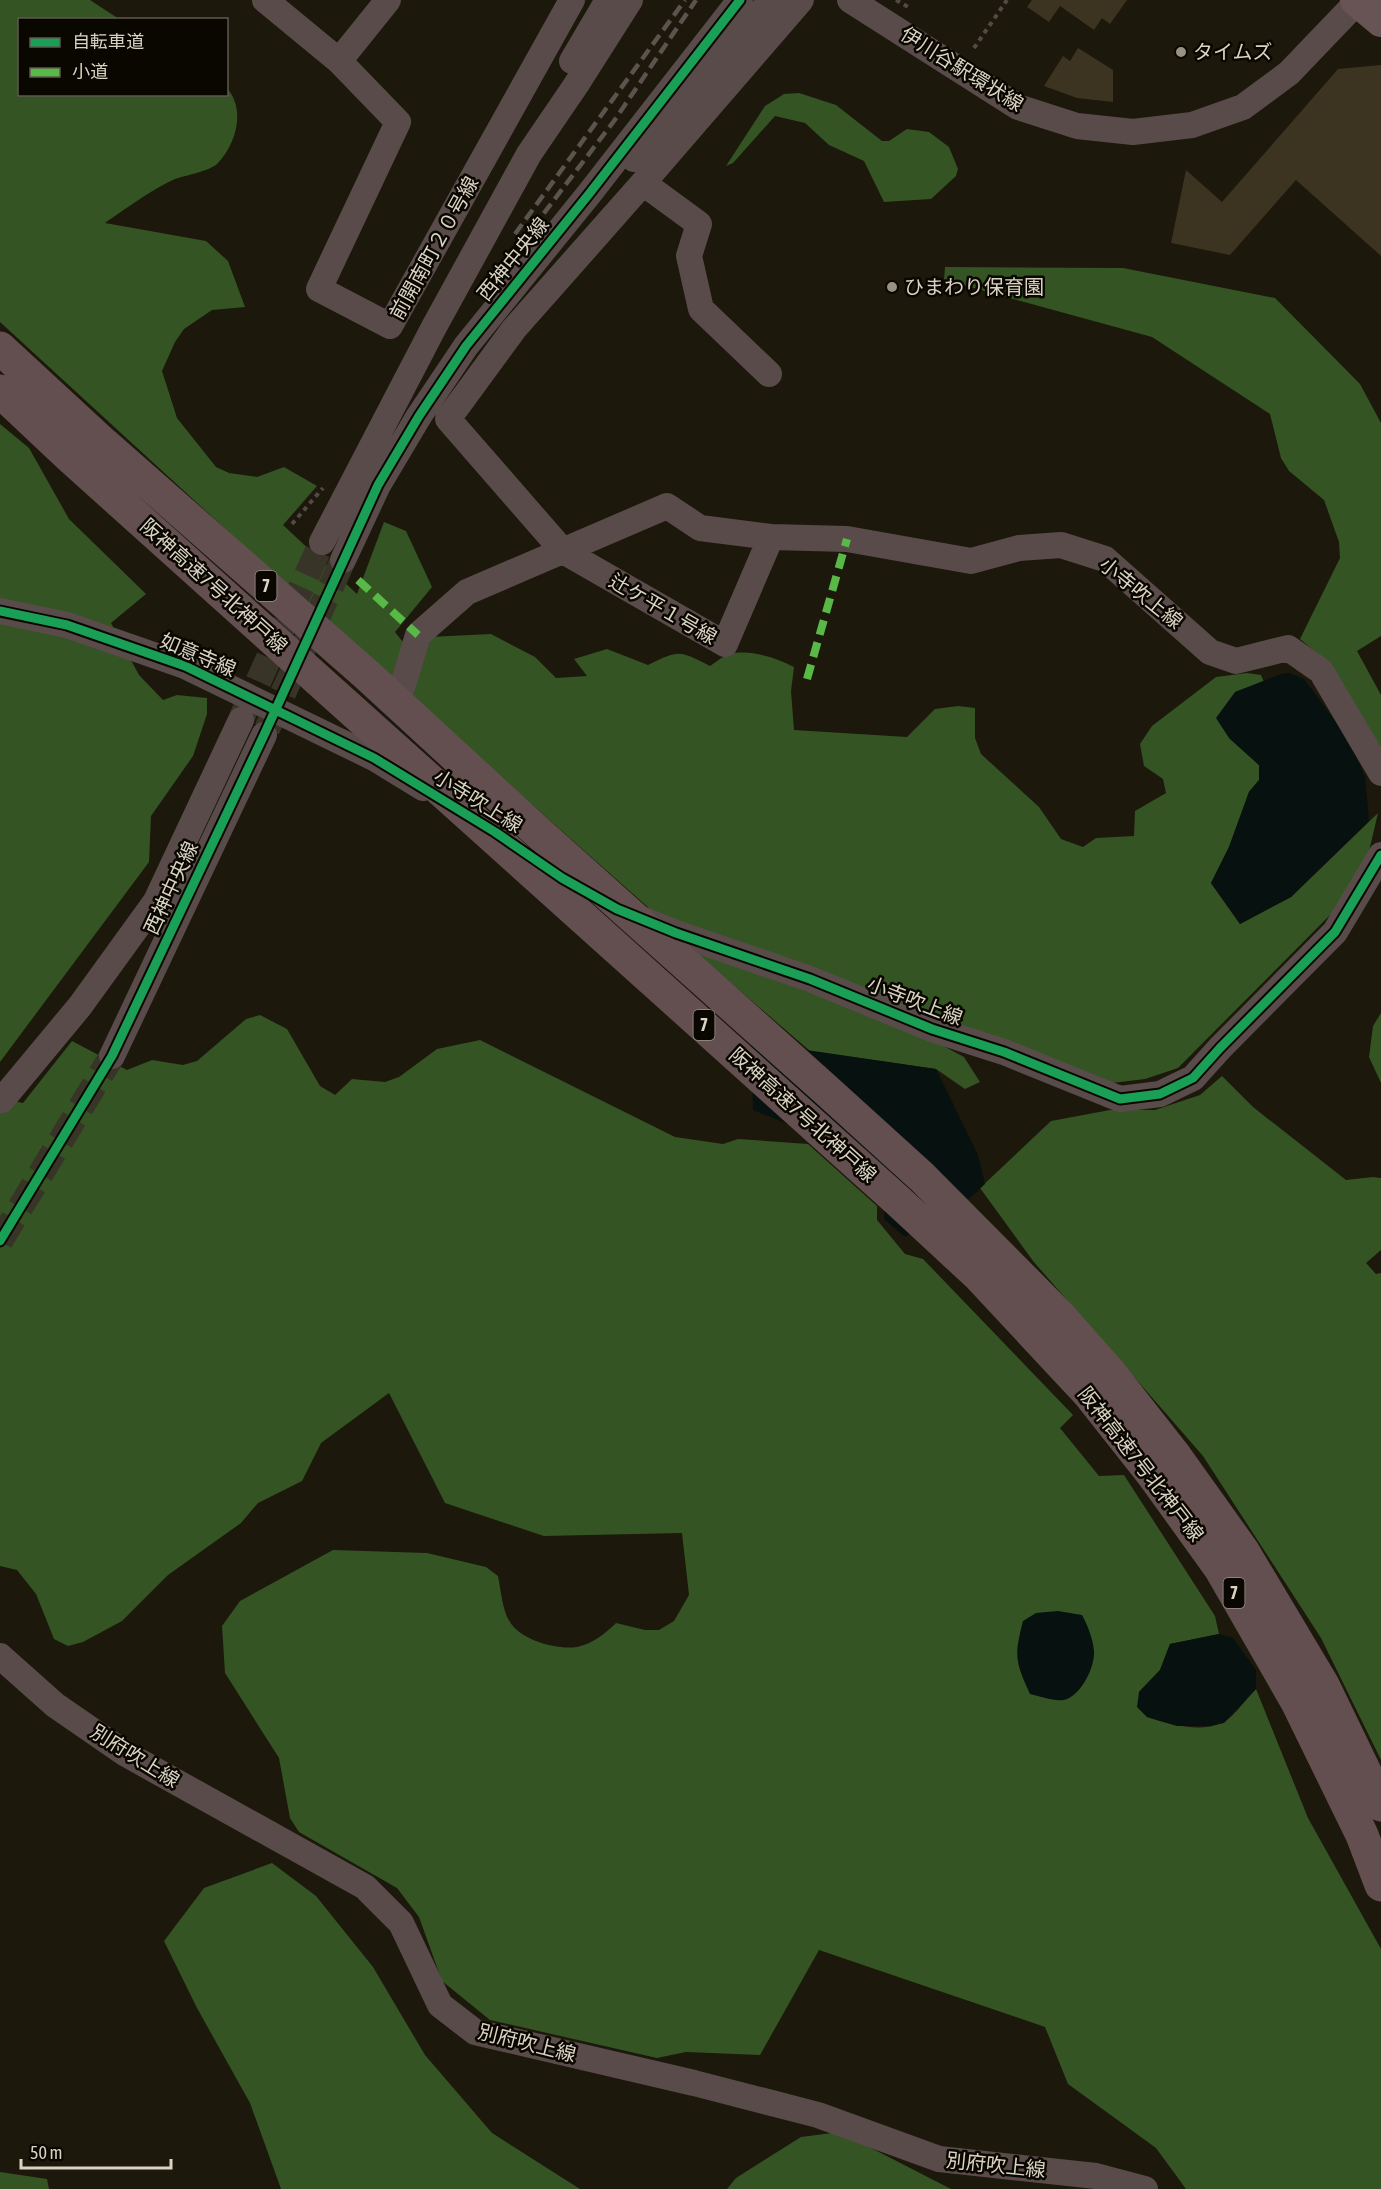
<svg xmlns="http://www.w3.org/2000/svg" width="1381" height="2189" font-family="'Asap Condensed','Noto Sans JP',sans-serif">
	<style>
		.forest { fill: #345424 }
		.water { fill: #071210 }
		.building { fill: #3d3321 }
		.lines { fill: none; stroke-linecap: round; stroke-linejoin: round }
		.minor-tunnel { stroke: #383427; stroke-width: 26; stroke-dasharray: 26 13; stroke-linecap: butt }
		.path { stroke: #534946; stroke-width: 4; stroke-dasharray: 4.5 4.5; stroke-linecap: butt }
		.minor { stroke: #5a4b4b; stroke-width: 26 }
		.major { stroke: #685455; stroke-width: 32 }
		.highway { stroke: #644f50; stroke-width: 33 }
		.rail { stroke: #5b534d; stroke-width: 4.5; stroke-dasharray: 12 6; stroke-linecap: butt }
		.quiet { stroke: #58b947; stroke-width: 8; stroke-dasharray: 15 8; stroke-linecap: butt }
		.cycleway-casing { stroke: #0a0701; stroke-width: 13 }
		.cycleway { stroke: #1a9f57; stroke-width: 9 }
		.poi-dot { fill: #979283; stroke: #0a0701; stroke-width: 2 }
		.labels { text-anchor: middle; stroke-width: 5; stroke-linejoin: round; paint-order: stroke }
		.shield { fill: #0a0701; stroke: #9b968a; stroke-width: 1.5 }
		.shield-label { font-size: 18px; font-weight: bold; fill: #d9d3c4 }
		.poi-label { font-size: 20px; fill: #d9d3c4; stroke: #0a0701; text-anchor: start }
		.street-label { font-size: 20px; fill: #d9d3c4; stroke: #0a0701 }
	</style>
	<rect width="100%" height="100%" fill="#1c180b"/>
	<path class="forest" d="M0 0H90L119 19 20 20V94H226L227 88C246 110 236 144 218 163 211 171 186 175 175 179 156 187 122 211 105 223L206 241 228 261 245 307 212 310 184 329 175 342 162 371 177 418 216 467 229 473 257 477 284 467 317 486 283 525 357 594 384 522 406 531 432 587 395 632 406 646 429 637 491 634 535 657 556 678 587 676 574 659 607 649 648 665C680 650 678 650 710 666 716 662 723 656 730 654 751 649 776 658 794 667L791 691 794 730 907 737 935 709 958 706 975 708V738L981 754 1039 807 1061 839 1083 847 1096 838 1134 836 1135 811 1166 793 1163 779 1144 766 1140 744 1152 726 1216 677 1247 673 1261 675 1264 682 1235 692 1229 738 1259 765V780L1249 792 1229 847 1211 883 1240 924 1291 897 1378 813 1367 860 1331 914 1178 1068 1145 1079 1112 1083 659 917 342 636 0 322Z
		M799 93 836 105 882 141H889L907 129 929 132 949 147 958 169 956 176 931 199 884 202 864 161 829 145 805 123 775 116 733 163 726 166 765 106 784 94Z
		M945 267 1123 268 1275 298 1360 384 1381 423V636L1357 651 1381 695V755L1323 658 1300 639 1340 558 1339 542 1324 500 1289 471 1281 458 1270 414 1152 337 944 280Z
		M0 424 29 448 69 519 146 594 111 623 139 675 163 700 177 695 207 698V714L193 756 151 816 149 862 0 1062Z
		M695 952 908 1027 964 1057 980 1082 965 1089 936 1069 810 1051Z
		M1381 1013V1083L1369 1057 1373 1026Z
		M260 1015 287 1029 320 1086 335 1095 352 1079 385 1082 399 1077 437 1049 480 1040 675 1137 723 1144 738 1139 808 1144 877 1206V1220L905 1254 923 1259 1073 1415 1060 1428 1099 1476 1124 1475 1215 1616 1219 1634 1170 1644 1160 1670 1139 1692 1147 1717C1170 1724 1198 1733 1222 1723 1232 1719 1247 1698 1256 1689L1308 1818 1381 1949V2189H1186L1156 2148 1068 2084 1045 2027 819 1950 760 2055 686 2052 657 2058 490 2020 442 1981 419 1917 397 1888 299 1832 290 1818 279 1758 225 1673 222 1626 240 1601 333 1550 427 1553 486 1567 498 1576C501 1590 502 1610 510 1622 521 1640 556 1650 577 1647 592 1644 606 1633 616 1623L645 1630H659L674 1621 689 1595 682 1533 544 1536 445 1503 389 1393 321 1443 302 1481 258 1503 241 1523 168 1575 122 1621 83 1642 68 1646 54 1639 36 1594 17 1570 0 1566V1098L23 1103 72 1041 127 1070 152 1060 183 1065 197 1061 246 1019Z
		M1222 1076 1253 1107 1346 1180 1373 1177 1381 1178V1250L1366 1263 1376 1274 1381 1273V1760L1321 1638 1203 1456 1033 1261 980 1188 1051 1121 1110 1110H1155L1200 1095Z
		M272 1863 316 1896 373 1967 425 2055 492 2133 580 2189H281L250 2103 197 2008 164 1941 204 1888Z
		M840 2132 951 2189H727L736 2178 801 2137Z
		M0 2172 47 2179 49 2189H0Z"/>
	<path class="water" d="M1289 673 1304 679 1347 737 1365 776 1369 821 1291 897 1240 924 1211 883 1229 847 1249 792 1259 780V765L1229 738 1216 718 1235 692 1281 674Z
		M751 1042 936 1069 978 1155 985 1184 970 1198 905 1237 884 1219 886 1191 823 1138 753 1110Z
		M1058 1611 1082 1615C1088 1626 1093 1639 1094 1651 1095 1667 1082 1693 1067 1699 1058 1703 1040 1696 1030 1694 1015 1661 1014 1656 1023 1621L1036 1613Z
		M1219 1634 1233 1638 1256 1670V1689L1224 1723 1209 1726H1177L1147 1717 1137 1707 1139 1692 1160 1670 1170 1644Z"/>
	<path class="building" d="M1032 0H1127L1110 24 1102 18 1094 30 1060 6 1049 22 1027 7Z
		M1078 48 1113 70V102L1077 98 1044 86 1063 56 1070 61Z
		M1381 65V256L1296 180 1230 255 1171 243 1186 170 1222 202 1338 69Z"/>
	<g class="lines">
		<path class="minor-tunnel" d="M242 717 322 542
			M267 729 343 560
			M0 1241 112 1056"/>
		<path class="path" d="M896 0 910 8
			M974 48 1007 0
			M292 524 323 488"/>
		<path class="minor" d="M265 0 339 61 398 122 319 289 390 326 572 0
			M850 0 1018 107 1077 126 1133 132 1192 125 1243 107 1289 73 1357 2
			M339 61 388 0
			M572 61 608 0
			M634 159 692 97 771 0
			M643 183 699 224 689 256 701 309 769 374
			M771 537 725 644 563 551 448 419 514 329 643 183 801 0
			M322 542 434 327 529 154 576 85 630 0
			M343 560 378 485 419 416 466 346 589 194 740 0
			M0 611 67 625 185 666 374 758 423 788
			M403 685 418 635 467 592 667 506 700 528 771 537 847 539 971 561 1019 548 1061 545 1105 559 1210 652 1236 661 1288 648 1321 671 1381 773
			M644 920 676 933 810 979 932 1029 1004 1052 1120 1099 1160 1094 1193 1078 1220 1048 1335 932 1381 855
			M112 1056 264 735
			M2 1100 80 1006 156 901 241 720
			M0 1656 55 1705 126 1754 365 1887 401 1923 440 2005 475 2032 694 2083 818 2115 939 2159 1096 2176 1145 2189"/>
		<path class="major" d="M1356 0 1381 21"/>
		<path class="highway" d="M0 348 104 444 367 675 530 825 824 1088 922 1177 1058 1314 1111 1374 1176 1457 1243 1551 1323 1685 1381 1805
			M0 391 70 457 897 1200 979 1276 1089 1394 1153 1475 1220 1568 1297 1702 1362 1835 1381 1885"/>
		<path class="rail" d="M515 234 685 0
			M522 242 614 121 696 0"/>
		<path class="quiet" d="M358 580 418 635
			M807 679 847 539"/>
		<g class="cycleway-casing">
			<path id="cycleway" d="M0 611 67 625 185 666 374 758 495 832 562 878 617 909 676 933 810 979 932 1029 1004 1052 1120 1099 1160 1094 1193 1078 1220 1048 1335 932 1381 855
				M0 1241 112 1056 264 735 378 485 419 416 466 346 589 194 740 0"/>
		</g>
		<use href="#cycleway" class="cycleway"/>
	</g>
	<g class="poi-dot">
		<circle cx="1181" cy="52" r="6"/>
		<circle cx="892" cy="287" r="6"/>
	</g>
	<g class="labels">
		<g class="shield">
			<rect x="255.5" y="571" width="21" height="30" rx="4.5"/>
			<rect x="693.5" y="1010" width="21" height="30" rx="4.5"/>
			<rect x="1223.5" y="1578" width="21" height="30" rx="4.5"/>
		</g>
		<g class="shield-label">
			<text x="266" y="592">7</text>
			<text x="704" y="1031">7</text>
			<text x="1234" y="1599">7</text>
		</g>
		<g class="poi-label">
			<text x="1193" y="59">タイムズ</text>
			<text x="904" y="294">ひまわり保育園</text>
		</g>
		<g class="street-label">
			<text transform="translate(962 69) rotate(32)" y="7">伊川谷駅環状線</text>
			<text transform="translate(434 248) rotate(-61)" y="7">前開南町２０号線</text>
			<text transform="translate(513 259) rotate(-51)" y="7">西神中央線</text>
			<text transform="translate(214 586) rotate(42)" y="7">阪神高速7号北神戸線</text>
			<text transform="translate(1141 593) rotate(39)" y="7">小寺吹上線</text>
			<text transform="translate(663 609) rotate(30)" y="7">辻ケ平１号線</text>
			<text transform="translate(198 655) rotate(23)" y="7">如意寺線</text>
			<text transform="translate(478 801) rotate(32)" y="7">小寺吹上線</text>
			<text transform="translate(171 888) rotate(-65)" y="7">西神中央線</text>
			<text transform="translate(915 1001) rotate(21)" y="7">小寺吹上線</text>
			<text transform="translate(803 1115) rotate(42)" y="7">阪神高速7号北神戸線</text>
			<text transform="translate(1141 1464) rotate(52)" y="7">阪神高速7号北神戸線</text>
			<text transform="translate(135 1756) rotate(32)" y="7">別府吹上線</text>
			<text transform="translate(527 2043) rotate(14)" y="7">別府吹上線</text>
			<text transform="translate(996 2165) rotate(6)" y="7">別府吹上線</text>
		</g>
	</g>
	<rect x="18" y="18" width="210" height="78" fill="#0a0701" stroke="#5d594f" stroke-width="1.5"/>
	<rect x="30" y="38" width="30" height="9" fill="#1a9f57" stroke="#5d594f" stroke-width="1.5"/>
	<text x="72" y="48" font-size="18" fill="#d9d3c4">自転車道</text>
	<rect x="30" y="68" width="30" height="9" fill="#58b947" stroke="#5d594f" stroke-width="1.5"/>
	<text x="72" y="78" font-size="18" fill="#d9d3c4">小道</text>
	<path d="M21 2159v9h150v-9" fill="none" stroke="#d9d3c4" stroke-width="3"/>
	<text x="30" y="2159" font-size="18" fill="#d9d3c4" stroke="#0a0701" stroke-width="4.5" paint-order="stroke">50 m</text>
</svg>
